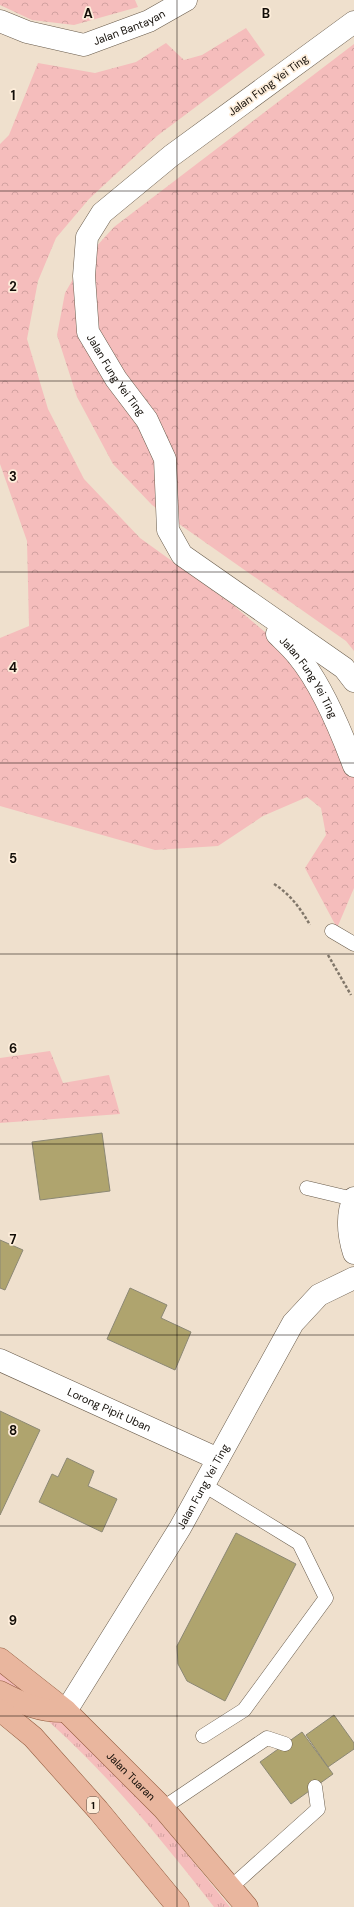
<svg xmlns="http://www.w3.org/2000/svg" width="354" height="1907" font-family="'DM Sans',sans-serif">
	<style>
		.grass { fill: url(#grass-tufts) }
		.forest { fill: url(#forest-crowns) }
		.building { fill: #afa46e; stroke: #8c8874 }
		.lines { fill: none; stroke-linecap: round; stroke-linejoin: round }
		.service-casing { stroke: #685b4b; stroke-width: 15 }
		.minor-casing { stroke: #685b4b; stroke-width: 23 }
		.tertiary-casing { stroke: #685b4b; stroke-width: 23 }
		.primary-casing { stroke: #945c3f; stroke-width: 23 }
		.path { stroke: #807669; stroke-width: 2.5; stroke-dasharray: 3 2; stroke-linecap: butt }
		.service { stroke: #fff; stroke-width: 14 }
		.minor { stroke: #fff; stroke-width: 22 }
		.tertiary { stroke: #fff; stroke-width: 22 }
		.primary { stroke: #e9b69e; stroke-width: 22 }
		.grid { fill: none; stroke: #120d07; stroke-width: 1; stroke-opacity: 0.55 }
		.labels { text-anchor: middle; stroke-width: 3.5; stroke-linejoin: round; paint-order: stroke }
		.shield { fill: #fdedda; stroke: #585046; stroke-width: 1 }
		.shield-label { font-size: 10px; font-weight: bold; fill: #120d07 }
		.street-label { font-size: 11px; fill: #120d07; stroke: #fdedda }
		.grid-label { font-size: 13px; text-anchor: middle; font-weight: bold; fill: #120d07; stroke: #fdedda; stroke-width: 3.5; stroke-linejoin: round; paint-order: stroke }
	</style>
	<defs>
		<pattern id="grass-tufts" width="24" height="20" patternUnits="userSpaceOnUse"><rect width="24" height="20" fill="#f5bdbc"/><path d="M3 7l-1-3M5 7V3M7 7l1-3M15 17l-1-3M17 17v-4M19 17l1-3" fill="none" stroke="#d1a1a0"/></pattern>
		<pattern id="forest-crowns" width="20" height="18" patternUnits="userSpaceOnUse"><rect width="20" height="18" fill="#f5bdbc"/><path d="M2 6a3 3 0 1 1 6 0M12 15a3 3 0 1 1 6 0" fill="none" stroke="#d1a1a0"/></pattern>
	</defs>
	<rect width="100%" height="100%" fill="#efe0cd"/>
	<path class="grass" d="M0 1666C88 1734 161 1821 230 1907H214C153 1828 81 1741 0 1682Z"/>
	<path class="forest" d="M0 0H135L138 7 74 25 32 20 0 5Z
		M246 28 265 55 157 136 89 199 56 238 38 281 27 339 48 409 84 479 140 538 233 605 304 665 354 756V888L337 928 305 868 326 835 321 808 307 797 263 816 218 846 155 850 0 806V638L29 626 27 541 0 464V144L9 135 38 63 95 73 136 62 166 43 184 60 202 55Z
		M354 44V651L346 641 152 505 113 464 77 397 57 335 65 293 84 260 114 227Z
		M50 1051 63 1083 109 1075 120 1114 0 1123V1058Z"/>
	<path class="building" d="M102 1133 110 1191 40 1200 32 1142Z
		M0 1240 23 1250 5 1290 0 1288Z
		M130 1288 167 1305 161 1318 191 1332 175 1370 107 1339Z
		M0 1411 40 1430 0 1515Z
		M67 1458 94 1471 88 1486 117 1499 102 1532 39 1502 52 1474 58 1477Z
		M236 1533 296 1564 225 1701 187 1681 178 1664 177 1646Z
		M334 1715 354 1743V1749L328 1767 306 1735Z
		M302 1732 333 1774 291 1804 260 1762Z"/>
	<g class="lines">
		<g class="service-casing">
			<path id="service" d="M332 931 354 944
				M307 1188 353 1199
				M203 1736 244 1710 326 1598 299 1543 204 1485
				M163 1808 267 1738 285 1744
				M230 1888 318 1809 315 1787"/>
		</g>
		<g class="minor-casing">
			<g id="minor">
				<path id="s1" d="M0 21 27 32 84 45 149 21 186 0"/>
				<path id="s2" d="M0 1360 218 1459"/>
			</g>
		</g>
		<g class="tertiary-casing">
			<g id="tertiary">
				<path id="s3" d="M354 22 171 156 102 213 87 237 84 276 88 332 116 379 147 420 165 459 168 530 182 555 344 668 354 681"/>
				<path id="s4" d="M277 634C284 641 292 648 298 656 322 685 341 731 354 766"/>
				<path d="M354 1198C346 1216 348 1234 354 1253"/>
				<path id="s5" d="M66 1711 180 1528 293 1323 319 1295 354 1278"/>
			</g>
		</g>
		<g class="primary-casing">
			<g id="primary">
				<path id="s6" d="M0 1659 66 1711 163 1808 247 1907"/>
				<path d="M0 1692C23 1704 40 1712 66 1711"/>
				<path d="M0 1710 33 1737 98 1810 178 1907"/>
			</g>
		</g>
		<path class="path" d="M274 884C290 894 301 909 310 925
			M328 955 351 995"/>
		<use href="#service" class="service"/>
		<use href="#minor" class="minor"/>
		<use href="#tertiary" class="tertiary"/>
		<use href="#primary" class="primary"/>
	</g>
	<path class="grid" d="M177 0V1907M0 191H354M0 381H354M0 572H354M0 763H354M0 954H354M0 1144H354M0 1335H354M0 1526H354M0 1716H354"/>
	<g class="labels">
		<rect class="shield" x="87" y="1797" width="12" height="16" rx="3"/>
		<g class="shield-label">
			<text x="93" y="1809">1</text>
		</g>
		<g class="street-label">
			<text dy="4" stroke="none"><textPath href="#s1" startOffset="136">Jalan Bantayan</textPath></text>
			<text transform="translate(268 85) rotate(-36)" y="4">Jalan Fung Yei Ting</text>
			<text dy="4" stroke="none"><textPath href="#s3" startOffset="491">Jalan Fung Yei Ting</textPath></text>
			<text dy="4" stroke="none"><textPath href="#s4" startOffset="54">Jalan Fung Yei Ting</textPath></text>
			<text dy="4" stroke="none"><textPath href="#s2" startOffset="120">Lorong Pipit Uban</textPath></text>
			<text dy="4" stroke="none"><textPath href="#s5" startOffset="263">Jalan Fung Yei Ting</textPath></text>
			<text dy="4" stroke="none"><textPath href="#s6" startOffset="176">Jalan Tuaran</textPath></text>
		</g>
	</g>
	<g class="grid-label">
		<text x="88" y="18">A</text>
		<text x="266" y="18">B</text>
		<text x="13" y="100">1</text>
		<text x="13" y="291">2</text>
		<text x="13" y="481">3</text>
		<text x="13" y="672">4</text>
		<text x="13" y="863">5</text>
		<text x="13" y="1053">6</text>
		<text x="13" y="1244">7</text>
		<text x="13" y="1435">8</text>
		<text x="13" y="1625">9</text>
	</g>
</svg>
